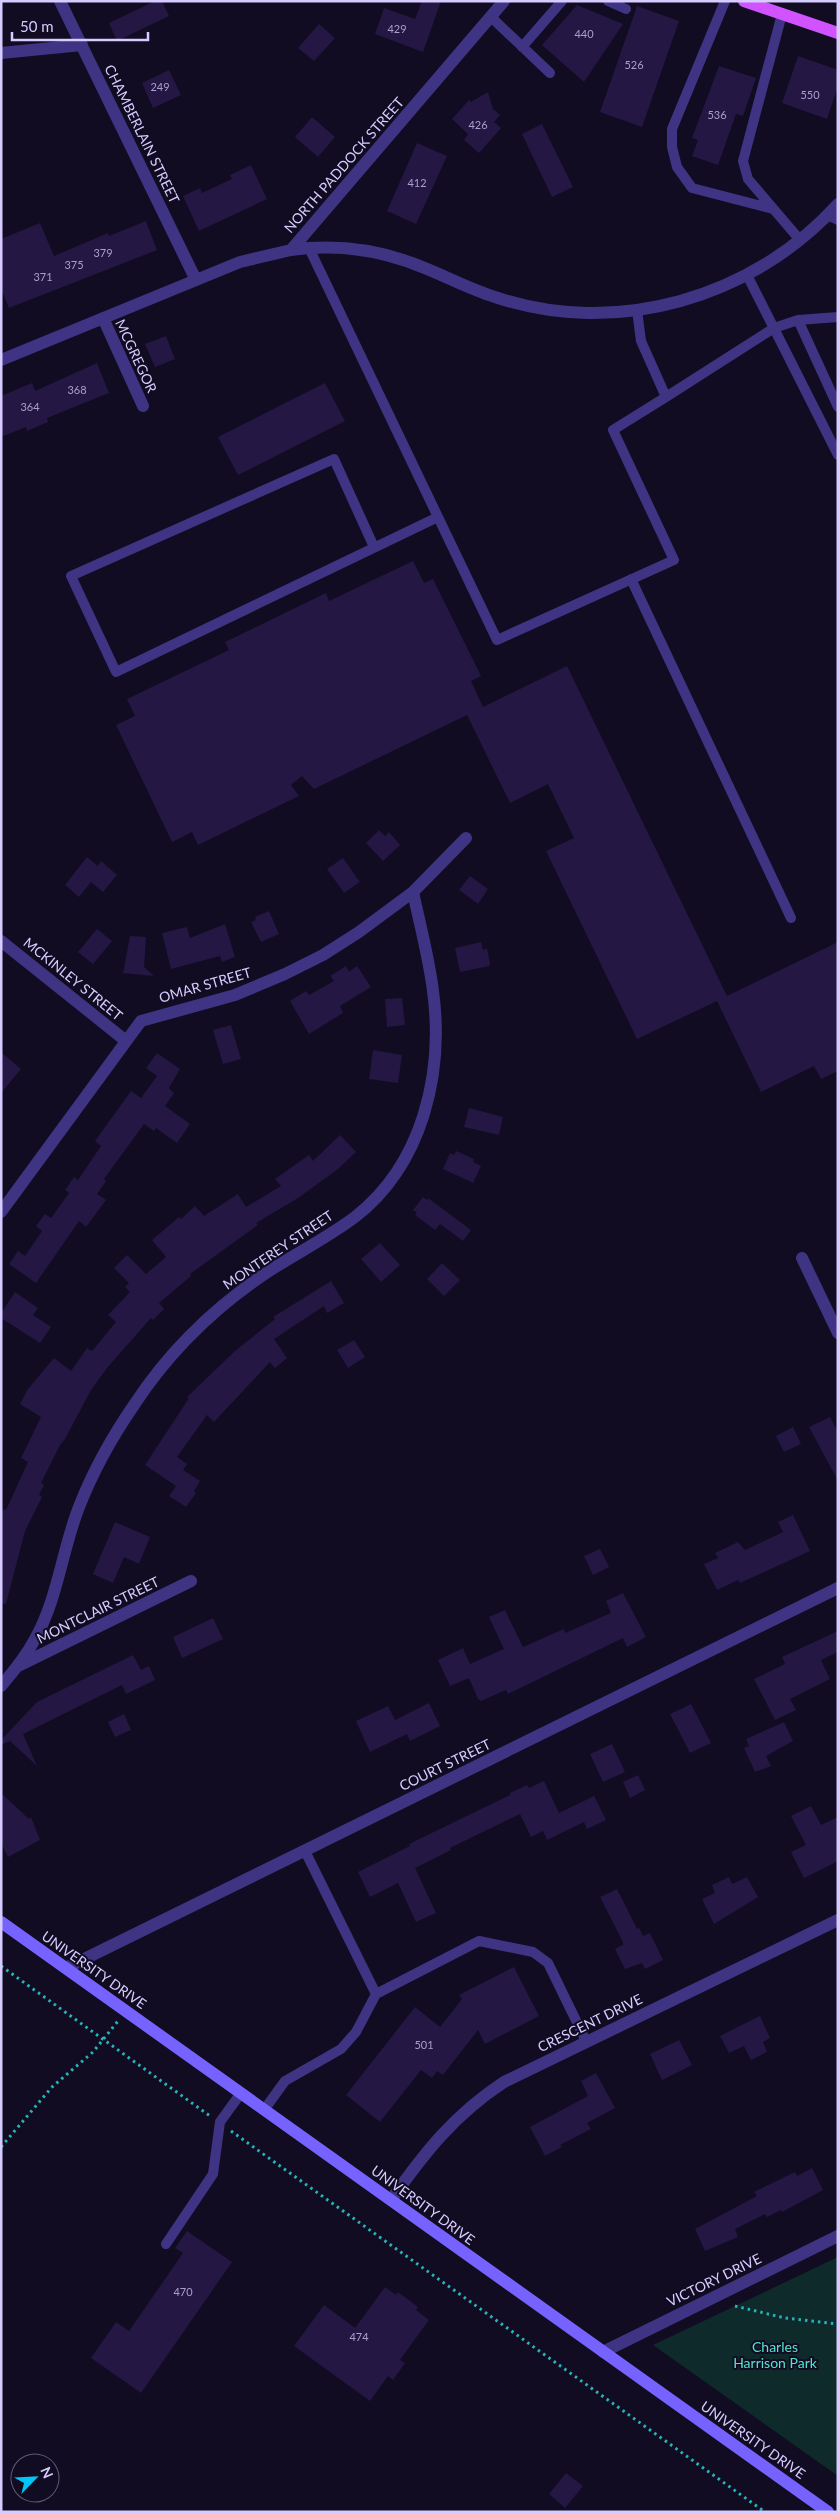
<svg xmlns="http://www.w3.org/2000/svg" width="839" height="2513" font-family="Lato,sans-serif">
	<style>
		.green { fill: #0e2a2b }
		.building { fill: #241743 }
		.lines { fill: none; stroke-linecap: round; stroke-linejoin: round }
		.path { stroke: #27b3b8; stroke-width: 3; stroke-dasharray: 2.5 4; stroke-linecap: butt }
		.lane { stroke: #3f3483; stroke-width: 10 }
		.street { stroke: #3f3483; stroke-width: 12 }
		.secondary { stroke: #7663ff; stroke-width: 12 }
		.primary { stroke: #d053ff; stroke-width: 12 }
		.labels { text-anchor: middle; stroke-width: 4; stroke-linejoin: round; paint-order: stroke }
		.number-label { font-size: 11px; fill: #aa9fd0 }
		.street-label { font-size: 14px; fill: #d7ccff; stroke: #110c21 }
		.park-label { font-size: 14px; fill: #51e5cf; stroke: #110c21 }
	</style>
	<rect width="100%" height="100%" fill="#110c21"/>
	<path class="green" d="M838 2257V2476L653 2345Z"/>
	<path class="building" d="M155 1H162L169 16 117 41 109 23Z
		M422 1H441L423 52 375 34 384 8 415 19Z
		M577 5 623 24 584 82 542 45Z
		M637 6 679 21 642 127 600 112Z
		M319 24 335 38 314 61 298 48Z
		M798 56 838 70V86L827 119 782 103Z
		M719 66 756 78 743 116 736 114 718 165 692 156 698 140 692 138Z
		M169 70 181 95 153 108 142 83Z
		M488 92 493 109 500 115 494 122 501 128 479 153 464 140 468 134 452 119 469 100 471 102Z
		M312 117 335 137 318 157 295 137Z
		M542 124 573 187 552 197 522 134Z
		M417 143 447 156 416 224 387 211Z
		M251 165 267 199 199 231 183 196 200 188 202 193 232 179 230 175Z
		M146 221 157 250 9 308 1 289V239L40 223 54 256 108 233 109 236Z
		M166 336 175 359 155 367 145 344Z
		M97 363 109 393 47 418 48 422 27 431 26 427 1 437V396L32 383 35 391Z
		M325 383 345 421 238 475 218 437Z
		M413 561 424 583 433 579 481 676 471 681 483 707 567 666 727 996 838 942V1071L821 1079 814 1066 761 1092 717 1001 637 1039 546 851 574 838 548 784 510 803 467 715 314 789 302 776 291 785 299 796 198 845 192 832 172 842 116 725 135 716 127 699 229 650 225 642 326 593 329 601Z
		M379 830 385 836 389 832 400 845 383 861 366 843Z
		M87 857 98 866 101 861 117 875 103 892 91 882 79 897 65 885Z
		M343 858 360 882 344 893 327 869Z
		M470 876 488 889 478 904 459 890Z
		M269 911 279 934 261 942 251 922 256 920 255 917Z
		M225 924 235 957 222 962 220 956 171 969 162 933 187 927 190 938Z
		M97 929 112 941 93 964 78 952Z
		M130 936 146 937 144 967 154 976 123 973Z
		M481 942 483 950 487 948 490 963 489 966 460 972 455 948Z
		M346 966 349 972 357 966 371 987 340 1006 343 1013 309 1034 290 1001 306 991 309 995 334 981 330 976Z
		M402 998 405 1025 387 1027 385 999Z
		M231 1025 241 1059 223 1064 213 1030Z
		M373 1050 402 1055 398 1083 369 1079Z
		M1 1052 21 1069 1 1093Z
		M157 1053 180 1069 169 1088 174 1093 165 1106 190 1124 177 1143 156 1128 154 1131 144 1124 104 1179 106 1181 97 1194 106 1200 86 1227 79 1221 36 1283 9 1264 18 1251 25 1256 42 1231 36 1226 45 1214 51 1218 69 1193 65 1190 74 1177 78 1180 101 1146 95 1141 131 1091 141 1098 157 1076 146 1068Z
		M469 1108 503 1117 499 1135 464 1127Z
		M340 1135 356 1152 338 1169 298 1198 256 1223 258 1225 251 1230 190 1274 191 1276 159 1303 164 1309 153 1320 151 1318 107 1368 91 1390 65 1439 60 1445 41 1483 44 1485 39 1495 42 1497 25 1531 6 1604 1 1603V1509L6 1510 28 1462 21 1458 41 1417 20 1404 28 1389 54 1358 71 1371 87 1348 92 1351 116 1322 108 1315 130 1292 125 1287 129 1283 114 1268 127 1255 146 1274 166 1257 152 1240 179 1217 181 1219 195 1206 204 1216 238 1194 246 1207 281 1186 275 1179 309 1155 313 1161Z
		M456 1151 474 1159 473 1162 481 1166 473 1183 443 1169 450 1153 454 1155Z
		M423 1197 427 1200 428 1198 471 1230 463 1241 440 1224 435 1230 415 1215 417 1213 413 1210Z
		M380 1243 400 1265 381 1282 361 1259Z
		M442 1263 460 1280 444 1296 427 1279Z
		M331 1281 344 1303 327 1313 324 1306 274 1339 287 1358 275 1368 270 1362 214 1422 207 1415 177 1457 187 1464 183 1470 200 1481 194 1491 196 1493 186 1507 169 1496 176 1486 145 1465 189 1398 187 1397 235 1351 275 1319 273 1317Z
		M15 1292 38 1308 33 1315 51 1327 40 1343 1 1318V1313Z
		M354 1340 365 1357 348 1368 337 1350Z
		M830 1417 838 1432V1481L809 1427Z
		M793 1427 801 1444 784 1452 776 1436Z
		M793 1515 810 1551 740 1583 738 1580 717 1590 704 1564 718 1558 715 1553 738 1542 745 1550 783 1532 778 1522Z
		M115 1522 150 1537 139 1564 124 1557 113 1583 93 1574Z
		M600 1549 609 1567 593 1575 584 1556Z
		M623 1593 646 1637 627 1647 623 1638 508 1694 506 1690 481 1701 478 1699 469 1678 450 1686 438 1660 463 1648 470 1664 504 1649 489 1617 505 1610 523 1647 564 1629 565 1633 611 1613 606 1601Z
		M213 1618 223 1639 182 1658 173 1637Z
		M838 1631V1652L821 1660 830 1679 790 1699 796 1710 775 1720 754 1679 785 1664 782 1657Z
		M133 1655 141 1670 149 1666 155 1680 126 1694 122 1685 23 1734 37 1766 10 1741 1 1745V1740L37 1702Z
		M429 1703 440 1726 410 1741 407 1734 370 1752 356 1721 388 1706 395 1720Z
		M691 1704 711 1743 690 1753 670 1714Z
		M124 1714 131 1730 115 1737 108 1722Z
		M784 1722 793 1741 766 1756 771 1766 755 1772 744 1748 749 1746 746 1739Z
		M612 1744 625 1772 603 1782 590 1754Z
		M638 1775 645 1790 630 1798 623 1782Z
		M544 1781 559 1813 594 1796 606 1820 587 1829 584 1822 547 1840 543 1831 531 1837 520 1814 450 1848 451 1850 415 1868 436 1913 416 1922 398 1883 370 1897 358 1872 410 1846 409 1844 510 1795V1793L527 1785 529 1788Z
		M1 1793 29 1819 31 1817 40 1840 8 1857 1 1843Z
		M811 1806 821 1825 838 1817V1861L804 1878 791 1852 806 1845 791 1816Z
		M729 1877 732 1884 747 1877 758 1897 714 1924 702 1899 715 1893 712 1885Z
		M617 1889 637 1929 639 1928 643 1936 650 1933 663 1960 645 1969 642 1963 625 1969 615 1949 623 1945V1942L600 1897Z
		M514 1967 539 2016 485 2044 478 2030 443 2075 437 2071 432 2078 421 2070 380 2122 346 2095 415 2007 440 2027 462 1999 459 1995Z
		M760 2016 770 2038 763 2042 767 2052 751 2060 744 2046 729 2053 720 2036Z
		M679 2040 692 2065 662 2080 650 2054Z
		M596 2073 615 2108 587 2123 591 2129 560 2145 562 2147 545 2156 530 2127 588 2096 581 2081Z
		M812 2168 823 2190 782 2212 781 2210 767 2217 765 2214 735 2229 738 2237 705 2251 695 2229 757 2196 754 2192 795 2172 797 2176Z
		M187 2231 232 2262 141 2393 91 2358 116 2322 129 2331 183 2253 175 2248Z
		M385 2287 396 2295 398 2292 418 2307 416 2310 429 2320 400 2360 405 2363 393 2380 388 2376 370 2401 294 2346 324 2305 355 2328Z
		M566 2473 583 2486 565 2508 549 2494Z"/>
	<g class="lines">
		<path class="path" d="M1 1966 210 2116
			M231 2131 765 2512
			M1 2147 52 2087 93 2052 118 2021
			M735 2306 785 2318 838 2324"/>
		<path class="lane" d="M608 1 626 9
			M725 1 672 129V147L677 167 692 188 773 209
			M782 14 743 161 748 179 800 240
			M491 17 550 73
			M522 47 562 1
			M827 215 838 220
			M309 248 497 640 674 560 613 430 666 397 641 341 637 310
			M747 275 838 455
			M798 320 838 407
			M666 397 774 328 798 320 838 317
			M374 547 334 459 71 576 116 672 438 517
			M631 579 791 918
			M376 1994 479 1941 533 1952 548 1963 586 2041
			M264 2110 285 2081 341 2049 356 2032 376 1994 305 1851
			M166 2244 213 2174 220 2122 241 2093"/>
		<path class="street" d="M60 1 196 280
			M1 53 82 45
			M291 250C328 245 367 248 403 260 435 270 463 287 495 297 616 338 753 298 838 204
			M103 318 143 406
			M1 360 240 262 291 250 504 1
			M1 941 126 1041
			M1 1212 141 1021 235 995 285 974 323 955 359 932 413 892 466 838
			M802 1258 838 1333
			M20 1665 191 1581
			M1 1686C14 1671 26 1656 35 1639 58 1598 62 1550 79 1507 93 1471 112 1437 134 1405 168 1353 214 1308 266 1273 295 1254 327 1238 355 1217 423 1164 444 1073 433 991 429 958 420 925 413 892
			M66 1968 838 1588
			M391 2200C425 2152 454 2115 504 2082L838 1920
			M603 2352 838 2236"/>
		<path class="secondary" d="M1 1922 828 2512"/>
		<path class="primary" d="M744 1 838 33"/>
	</g>
	<g class="labels">
		<g class="number-label">
			<text x="397" y="33">429</text>
			<text x="584" y="38">440</text>
			<text x="634" y="69">526</text>
			<text x="160" y="91">249</text>
			<text x="810" y="99">550</text>
			<text x="717" y="119">536</text>
			<text x="478" y="129">426</text>
			<text x="417" y="187">412</text>
			<text x="103" y="257">379</text>
			<text x="74" y="269">375</text>
			<text x="43" y="281">371</text>
			<text x="77" y="394">368</text>
			<text x="30" y="411">364</text>
			<text x="424" y="2049">501</text>
			<text x="183" y="2296">470</text>
			<text x="359" y="2341">474</text>
		</g>
		<g class="street-label">
			<text transform="translate(142 134) rotate(64)" y="5">CHAMBERLAIN STREET</text>
			<text transform="translate(344 165) rotate(-49)" y="5">NORTH PADDOCK STREET</text>
			<text transform="translate(136 356) rotate(65)" y="5">MCGREGOR</text>
			<text transform="translate(73 979) rotate(39)" y="5">MCKINLEY STREET</text>
			<text transform="translate(205 985) rotate(-16)" y="5">OMAR STREET</text>
			<text transform="translate(278 1250) rotate(-34)" y="5">MONTEREY STREET</text>
			<text transform="translate(98 1610) rotate(-26)" y="5">MONTCLAIR STREET</text>
			<text transform="translate(445 1765) rotate(-26)" y="5">COURT STREET</text>
			<text transform="translate(94 1970) rotate(35)" y="5">UNIVERSITY DRIVE</text>
			<text transform="translate(590 2023) rotate(-26)" y="5">CRESCENT DRIVE</text>
			<text transform="translate(423 2205) rotate(36)" y="5">UNIVERSITY DRIVE</text>
			<text transform="translate(714 2280) rotate(-26)" y="5">VICTORY DRIVE</text>
			<text transform="translate(753 2440) rotate(35)" y="5">UNIVERSITY DRIVE</text>
		</g>
		<g class="park-label">
			<text x="775" y="2352">Charles<tspan x="775" dy="16">Harrison Park</tspan></text>
		</g>
	</g>
	<rect width="839" height="2513" fill="none" stroke="#d7ccff" stroke-width="5"/>
	<g transform="translate(35 2478) rotate(66)"><circle r="24" fill="#110c21" stroke="#60597a"/>
	<path d="M0-4L9 19L0 12L-9 19Z" fill="#00c6f7"/>
	<text y="-8" font-size="14" font-weight="bold" text-anchor="middle" fill="#d7ccff">N</text>
	</g>
	<path d="M12 32v8h136v-8" fill="none" stroke="#d7ccff" stroke-width="2.5"/>
	<text x="20" y="32" font-size="15" fill="#d7ccff" stroke="#110c21" stroke-width="4" paint-order="stroke">50 m</text>
</svg>
